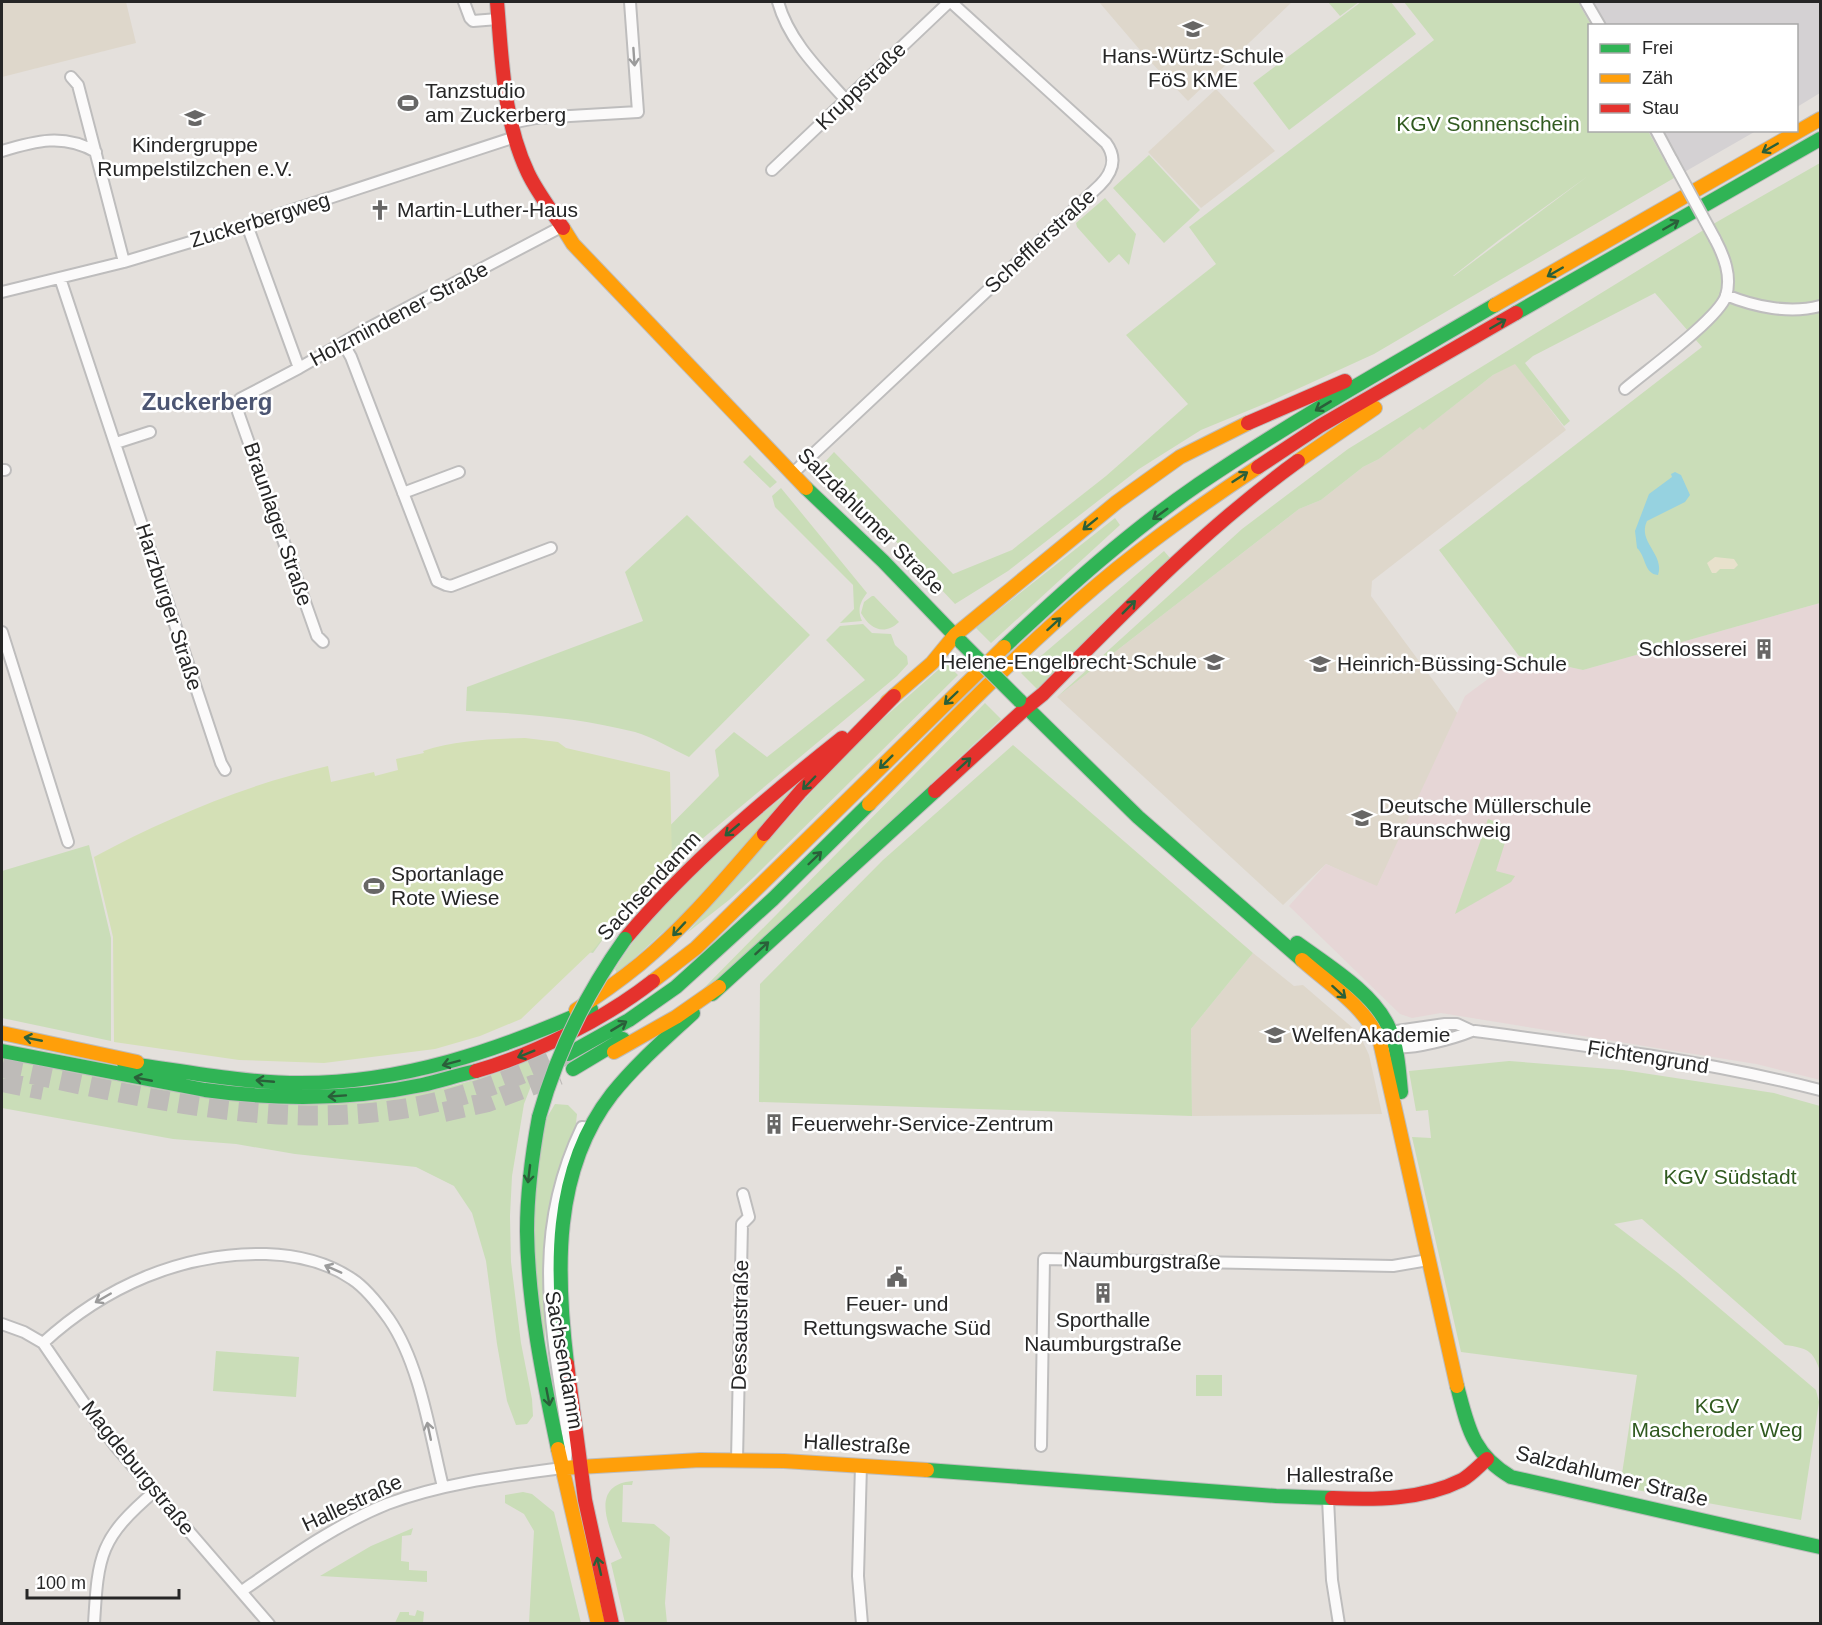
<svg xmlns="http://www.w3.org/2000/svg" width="1822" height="1625" font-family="Helvetica,sans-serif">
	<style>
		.industrial { fill: #d4d1d3 }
		.education { fill: #ded7cb }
		.medical { fill: #e6d6d6 }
		.green { fill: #caddb8; fill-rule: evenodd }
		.sand { fill: #e8e1cc }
		.pitch { fill: #d4e0b6 }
		.water { fill: #96d2e0 }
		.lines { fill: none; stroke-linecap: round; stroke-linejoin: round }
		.highway-tunnel { stroke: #bebbb8; stroke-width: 20; stroke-dasharray: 20 10; stroke-linecap: butt }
		.street-casing { stroke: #bebdbd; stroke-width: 14 }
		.fast-casing { stroke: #bebdbd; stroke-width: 16 }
		.slow-casing { stroke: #bebdbd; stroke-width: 16 }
		.jam-casing { stroke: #bebdbd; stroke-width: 16 }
		.street { stroke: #fbfafa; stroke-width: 10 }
		.fast { stroke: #30b455; stroke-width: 14 }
		.slow { stroke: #ff9f0a; stroke-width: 14 }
		.jam { stroke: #e5322d; stroke-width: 14 }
		.street-bridge-casing { stroke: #bebdbd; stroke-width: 14; stroke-linecap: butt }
		.fast-bridge-casing { stroke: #bebdbd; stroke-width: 16; stroke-linecap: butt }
		.street-bridge { stroke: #fbfafa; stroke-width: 10 }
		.fast-bridge { stroke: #30b455; stroke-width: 14 }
		.oneway { stroke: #9b9b9b }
		.oneway2 { stroke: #2a5f39 }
		.labels { text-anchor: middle; stroke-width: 5; stroke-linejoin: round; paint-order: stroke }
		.poi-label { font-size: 21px; fill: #262626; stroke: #fff; text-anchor: start }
		.street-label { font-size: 21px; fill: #262626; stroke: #fff }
		.park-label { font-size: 21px; fill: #305a1f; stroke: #fff }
		.quarter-label { font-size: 24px; font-weight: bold; fill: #4c5572; stroke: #fff }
	</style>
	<rect width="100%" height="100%" fill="#e4e0dc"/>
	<path class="industrial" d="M1578 2H1820V93L1797 107 1796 26 1591 25Z
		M1648 131H1756L1674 178Z"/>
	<path class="education" d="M2 2H126L136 43 2 77Z
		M1099 2H1292L1188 101 1146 57Z
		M1216 89 1275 151 1201 208 1148 152Z
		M1515 363 1566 430 1372 581 1371 596 1458 714 1377 887 1326 864 1283 905 1057 697 1299 509 1321 500 1363 467 1379 459 1421 426 1424 429 1493 375Z
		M1253 953 1294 986 1303 985 1354 1029 1363 1042 1369 1055 1382 1114 1192 1116 1191 1029Z"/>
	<path class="medical" d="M1820 603V1080L1756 1064 1441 1013 1412 1018 1400 1014 1289 906 1326 864 1377 886 1465 696 1519 656 1583 670Z"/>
	<path class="green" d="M1328 2H1359L1340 16Z
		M1361 2H1391L1416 34 1289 130 1253 83Z
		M1404 2H1578L1591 25 1590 130 1648 131 1674 178 1374 354 1269 402 1201 430 1139 469 1008 571 955 604 823 464 834 452 953 574 1012 550 1106 476 1188 404 1126 335 1216 264 1189 227 1434 40ZM1588 176 1454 276H1453L1499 240Z
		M1149 155 1200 210 1164 243 1113 188Z
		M1820 163V603L1583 670 1519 656 1439 550 1702 347 1655 293 1533 356 1525 363 1570 421 1564 426 1515 364 1493 375 1423 430 1420 427 1379 459 1363 467 1321 500 1299 509 1057 697 1242 529 1348 449 1715 223Z
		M1105 198 1136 234 1129 265 1119 254 1109 263 1077 227 1076 223Z
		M750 455 777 482 770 488 743 462Z
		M781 488 867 593C860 602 857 610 862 621L840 623 854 609 853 585 775 507 772 496Z
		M687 515 810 635 689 757C672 749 653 737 635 732 581 718 522 713 466 711L467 687 643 621 625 572Z
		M1115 518 1120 525 991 643 976 628Z
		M1164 551 1170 558 1037 689 1021 673Z
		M872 596H874L899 622C884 636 870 629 861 613L864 602Z
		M863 624 872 633 891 634 895 645 907 656 908 664 897 676 702 839 622 913 593 953 583 951 637 859 719 776 715 750 734 732 767 757 865 680 826 640 840 626Z
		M946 663 958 675 754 877 729 900 687 933 853 745Z
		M985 703 1001 719 773 930 724 974 700 992Z
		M1013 745 1253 953 1191 1029 1192 1116 759 1102 760 984 883 860Z
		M808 776 693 905 617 974 615 969C663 891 739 834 808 776Z
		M1488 819 1502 824 1509 830 1496 871 1515 876 1511 882 1455 914Z
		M89 845 111 938V1041L2 1018V871Z
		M543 1055 524 1104 512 1176 510 1216 511 1262 521 1343 532 1399 533 1416 527 1424 516 1425 507 1401 497 1344 486 1261 472 1213 454 1186 416 1167 295 1154 236 1144 173 1139 2 1108V1058L357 1103C421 1096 483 1081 543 1055Z
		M1509 1061 1623 1070 1774 1093 1820 1106V1371C1813 1350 1807 1348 1785 1345L1642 1219 1614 1224 1678 1273 1816 1390 1819 1402 1801 1520 1620 1487 1637 1375 1461 1352 1412 1137 1431 1138 1428 1110 1416 1111 1409 1071Z
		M555 1104 568 1105 577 1114 575 1132 560 1167 550 1205 545 1250V1341L536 1298 533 1250 537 1163 546 1119Z
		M216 1351 299 1357 296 1397 213 1391Z
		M1196 1375H1222V1396H1196Z
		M633 1481 632 1485H623L622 1522 654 1524 670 1537 665 1603 667 1623H625L611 1563 622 1558C611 1532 586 1485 633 1481Z
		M523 1492 532 1494 554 1512 581 1623H529L534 1531 524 1514 505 1503V1495Z
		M413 1528 411 1535 402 1536 401 1561 409 1562V1570L427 1571V1582L320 1576 371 1546Z
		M417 1610 424 1612 423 1623H395L400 1612H409V1615L415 1616Z"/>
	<path class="sand" d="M1715 557 1734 559 1738 565 1734 569H1720L1716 573H1712L1707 563Z"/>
	<path class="pitch" d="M525 738 558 742 566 748 670 772 672 860 622 913 594 949 521 1019 480 1036 435 1049 324 1063 239 1060 114 1042 113 937 94 857C166 818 248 784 328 766L331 782 374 772 375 776 398 770 396 759 424 753 423 751C456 740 490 739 525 738Z"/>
	<path class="water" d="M1675 472 1681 475 1690 495 1685 502 1647 521C1637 542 1665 554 1658 575 1644 574 1646 556 1637 548L1635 531 1649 494 1672 477 1671 474Z"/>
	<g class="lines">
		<path class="highway-tunnel" d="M2 1068C130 1094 263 1129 395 1110 455 1102 513 1079 568 1054
			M2 1082 43 1090
			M444 1112 488 1102 559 1075"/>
		<g class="street-casing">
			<path id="street" d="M464 2 470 18 473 21 498 19
				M778 2C789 41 819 70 846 100
				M1586 2 1600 26
				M71 77 78 85 124 262
				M511 123 536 118 638 112 630 2
				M1656 130 1672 160
				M2 151C35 141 64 133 96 152
				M772 170 949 2
				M247 225 299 368
				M60 278 221 763 225 770
				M2 292 124 262 247 225 515 137
				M1726 295C1755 307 1790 314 1820 306
				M343 343 351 357 437 581 446 585 451 586 551 548
				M1625 389C1646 371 1718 319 1726 296 1732 276 1724 256 1715 239
				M116 443 150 432
				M2 470H5
				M792 474 1100 185C1113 172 1117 158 1106 143L951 2
				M403 493 459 472
				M2 632 68 842
				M323 642 317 636 238 412 237 407 240 399 299 368 365 330 561 227
				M1445 1024H1457L1472 1031C1455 1038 1412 1050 1394 1047 1389 1046 1385 1044 1380 1042L1384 1036 1390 1032Z
				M1475 1031C1590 1046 1707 1061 1820 1090
				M2 1324 24 1332 43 1343 97 1422 117 1448 269 1624
				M43 1343C104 1287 182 1252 266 1254 295 1255 327 1262 352 1279 366 1288 379 1305 389 1319 420 1364 430 1434 443 1487
				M1041 1446 1044 1259 1393 1266 1428 1260
				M737 1460 742 1224 749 1217 743 1194
				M861 1465 858 1576 862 1624
				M1328 1499 1332 1580 1339 1624
				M242 1591C288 1559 335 1525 387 1504 443 1483 503 1476 562 1468L566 1459 568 1439C551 1327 530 1235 582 1127L591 1128
				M94 1624C98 1554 100 1538 155 1491"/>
		</g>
		<g class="fast-casing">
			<path id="fast" d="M1516 313 1820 139
				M806 488 883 561 962 643
				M1004 647C1066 589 1129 532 1199 484 1295 419 1396 363 1495 305
				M1019 700 1138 817 1302 960
				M1297 943C1327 965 1374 993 1389 1028 1398 1048 1399 1071 1401 1092
				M712 994 935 791
				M2 1051 205 1090C277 1100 351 1100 422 1085 440 1081 458 1075 476 1071
				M568 1054 629 1020 676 987 773 899 869 804
				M124 1063C183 1071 242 1083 301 1083 403 1083 499 1050 591 1009
				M573 1069 623 1039
				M539 1117C532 1155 527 1193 527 1231 528 1305 543 1378 558 1449
				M567 1364C556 1273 552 1171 612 1094 636 1064 665 1039 693 1013
				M1457 1386C1468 1427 1472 1454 1511 1477L1820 1547
				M927 1470 1276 1496 1332 1498"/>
		</g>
		<g class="slow-casing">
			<path id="slow" d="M563 228 573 244 806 488
				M1495 305 1820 119
				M1298 461 1375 408
				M955 635 1117 502 1180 457 1248 423
				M887 702 932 663 955 635
				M869 804C943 730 1016 654 1096 586 1148 542 1202 504 1258 467
				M1302 960C1329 984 1366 1007 1380 1042L1457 1386
				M653 981 696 948 1004 647
				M576 1010C598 996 619 981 640 964 686 926 725 879 764 834
				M2 1033 137 1062
				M614 1052 676 1017 719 987
				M558 1449 598 1624
				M562 1468 700 1460 784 1461 927 1470"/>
		</g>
		<g class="jam-casing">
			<path id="jam" d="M497 2C502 59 503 121 528 173 537 192 551 210 563 228
				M1248 423 1345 381
				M1258 467 1320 426 1516 313
				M1027 707 1043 694C1124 612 1204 529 1298 461
				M935 791 1027 707
				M764 834 801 791 894 696
				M625 939C689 863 764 800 842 738
				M476 1071C533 1055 606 1018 653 981
				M567 1364 585 1500 612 1624
				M1332 1498C1375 1500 1422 1500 1462 1480 1471 1475 1479 1466 1487 1459"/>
		</g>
		<use href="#street" class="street"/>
		<use href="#fast" class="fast"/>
		<use href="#slow" class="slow"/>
		<use href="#jam" class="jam"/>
		<g class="street-bridge-casing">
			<path id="street-bridge" d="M1672 160 1715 239"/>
		</g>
		<g class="fast-bridge-casing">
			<path id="fast-bridge" d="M962 643 1019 700
				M539 1117C557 1052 586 994 625 939"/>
		</g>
		<use href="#street-bridge" class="street-bridge"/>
		<use href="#fast-bridge" class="fast-bridge"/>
	</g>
	<defs><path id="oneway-shaft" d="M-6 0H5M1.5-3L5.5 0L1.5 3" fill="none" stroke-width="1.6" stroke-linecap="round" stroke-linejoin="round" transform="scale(1.5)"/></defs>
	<g class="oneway">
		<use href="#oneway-shaft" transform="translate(634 57) rotate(86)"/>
		<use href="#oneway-shaft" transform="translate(333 1269) rotate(-156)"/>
		<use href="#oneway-shaft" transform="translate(103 1298) rotate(150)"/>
		<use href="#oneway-shaft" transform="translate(429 1431) rotate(-102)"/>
	</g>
	<g class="oneway2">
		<use href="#oneway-shaft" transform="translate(1770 148) rotate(150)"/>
		<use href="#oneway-shaft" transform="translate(1671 225) rotate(-30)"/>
		<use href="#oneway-shaft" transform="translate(1555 272) rotate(150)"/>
		<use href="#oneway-shaft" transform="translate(1498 324) rotate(-30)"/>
		<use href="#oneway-shaft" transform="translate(1323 406) rotate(149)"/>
		<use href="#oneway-shaft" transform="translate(1240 477) rotate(-33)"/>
		<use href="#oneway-shaft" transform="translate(1160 514) rotate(144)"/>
		<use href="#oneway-shaft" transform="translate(1090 524) rotate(141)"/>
		<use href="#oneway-shaft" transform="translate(1129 607) rotate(-45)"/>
		<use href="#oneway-shaft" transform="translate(1054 624) rotate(-42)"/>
		<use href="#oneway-shaft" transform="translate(951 698) rotate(136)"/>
		<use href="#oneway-shaft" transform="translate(886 762) rotate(135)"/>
		<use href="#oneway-shaft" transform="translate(964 764) rotate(-42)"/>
		<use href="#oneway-shaft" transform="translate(809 783) rotate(134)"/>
		<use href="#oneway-shaft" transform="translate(732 830) rotate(140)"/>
		<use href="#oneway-shaft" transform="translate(815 858) rotate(-44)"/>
		<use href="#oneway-shaft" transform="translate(679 929) rotate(133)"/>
		<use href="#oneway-shaft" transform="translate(762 948) rotate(-43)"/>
		<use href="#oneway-shaft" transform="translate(1339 992) rotate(42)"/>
		<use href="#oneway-shaft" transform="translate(619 1026) rotate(-31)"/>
		<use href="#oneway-shaft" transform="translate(33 1039) rotate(-169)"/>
		<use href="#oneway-shaft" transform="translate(526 1054) rotate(158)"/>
		<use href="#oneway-shaft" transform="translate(451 1063) rotate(165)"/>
		<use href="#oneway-shaft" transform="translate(143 1079) rotate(-169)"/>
		<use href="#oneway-shaft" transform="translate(265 1081) rotate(-175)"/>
		<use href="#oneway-shaft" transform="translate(337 1096) rotate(176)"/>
		<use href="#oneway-shaft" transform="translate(529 1174) rotate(97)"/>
		<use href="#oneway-shaft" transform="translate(548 1397) rotate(79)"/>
		<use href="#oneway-shaft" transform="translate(599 1566) rotate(-103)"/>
	</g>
	<defs>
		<g id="school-bare" transform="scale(1.62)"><path d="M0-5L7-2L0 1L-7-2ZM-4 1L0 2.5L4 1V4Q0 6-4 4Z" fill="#686766" stroke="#fff" stroke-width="2.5" paint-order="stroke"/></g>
		<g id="stadium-bare" transform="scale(1.62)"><path d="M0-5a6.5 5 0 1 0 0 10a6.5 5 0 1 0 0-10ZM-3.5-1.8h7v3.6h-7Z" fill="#686766" stroke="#fff" stroke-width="2.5" paint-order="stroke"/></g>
		<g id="church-bare" transform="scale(1.62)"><path d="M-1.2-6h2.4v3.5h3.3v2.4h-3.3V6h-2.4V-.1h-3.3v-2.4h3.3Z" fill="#686766" stroke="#fff" stroke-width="2.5" paint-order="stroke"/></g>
		<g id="building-bare" transform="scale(1.62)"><path d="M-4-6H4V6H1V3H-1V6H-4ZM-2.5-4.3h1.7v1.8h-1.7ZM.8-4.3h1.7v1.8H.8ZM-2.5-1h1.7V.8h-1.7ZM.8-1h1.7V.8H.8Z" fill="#686766" stroke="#fff" stroke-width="2.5" paint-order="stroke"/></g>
		<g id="university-bare" transform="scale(1.62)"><path d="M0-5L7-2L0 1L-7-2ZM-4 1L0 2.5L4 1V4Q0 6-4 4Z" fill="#686766" stroke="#fff" stroke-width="2.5" paint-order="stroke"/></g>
		<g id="civic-bare" transform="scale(1.62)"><path d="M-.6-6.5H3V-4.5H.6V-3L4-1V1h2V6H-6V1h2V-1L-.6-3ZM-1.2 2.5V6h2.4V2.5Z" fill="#686766" stroke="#fff" stroke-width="2.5" paint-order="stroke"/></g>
	</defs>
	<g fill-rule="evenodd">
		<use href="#school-bare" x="1193" y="29"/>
		<use href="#stadium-bare" x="408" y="103"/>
		<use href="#school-bare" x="195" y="118"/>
		<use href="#church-bare" x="380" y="210"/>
		<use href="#building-bare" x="1764" y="649"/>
		<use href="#school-bare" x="1214" y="662"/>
		<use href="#school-bare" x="1320" y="664"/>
		<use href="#school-bare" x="1362" y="818"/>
		<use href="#stadium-bare" x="374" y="886"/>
		<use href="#university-bare" x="1275" y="1035"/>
		<use href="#building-bare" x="774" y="1124"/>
		<use href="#civic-bare" x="897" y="1277"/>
		<use href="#building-bare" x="1103" y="1293"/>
	</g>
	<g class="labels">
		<g class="poi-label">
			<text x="1193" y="63" text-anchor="middle">Hans-Würtz-Schule<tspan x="1193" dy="24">FöS KME</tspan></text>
			<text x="425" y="98">Tanzstudio<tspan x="425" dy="24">am Zuckerberg</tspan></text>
			<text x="195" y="152" text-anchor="middle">Kindergruppe<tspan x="195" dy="24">Rumpelstilzchen e.V.</tspan></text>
			<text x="397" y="217">Martin-Luther-Haus</text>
			<text x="1747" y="656" text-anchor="end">Schlosserei</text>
			<text x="1197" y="669" text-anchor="end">Helene-Engelbrecht-Schule</text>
			<text x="1337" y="671">Heinrich-Büssing-Schule</text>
			<text x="1379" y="813">Deutsche Müllerschule<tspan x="1379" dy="24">Braunschweig</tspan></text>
			<text x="391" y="881">Sportanlage<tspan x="391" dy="24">Rote Wiese</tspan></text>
			<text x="1292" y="1042">WelfenAkademie</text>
			<text x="791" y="1131">Feuerwehr-Service-Zentrum</text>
			<text x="897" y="1311" text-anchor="middle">Feuer- und<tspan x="897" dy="24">Rettungswache Süd</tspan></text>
			<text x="1103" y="1327" text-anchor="middle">Sporthalle<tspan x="1103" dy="24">Naumburgstraße</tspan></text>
		</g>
		<g class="street-label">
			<text transform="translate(861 86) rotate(-44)" y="7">Kruppstraße</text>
			<text transform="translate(260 220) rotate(-17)" y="7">Zuckerbergweg</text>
			<text transform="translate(1040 241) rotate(-43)" y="7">Schefflerstraße</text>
			<text transform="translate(399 314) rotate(-28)" y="7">Holzmindener Straße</text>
			<text transform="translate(871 521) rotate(45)" y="7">Salzdahlumer Straße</text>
			<text transform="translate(278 524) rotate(71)" y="7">Braunlager Straße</text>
			<text transform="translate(169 607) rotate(72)" y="7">Harzburger Straße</text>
			<text transform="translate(649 886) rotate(-47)" y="7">Sachsendamm</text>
			<text transform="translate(1648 1057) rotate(9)" y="7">Fichtengrund</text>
			<text transform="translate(1142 1261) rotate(1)" y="7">Naumburgstraße</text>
			<text transform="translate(740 1325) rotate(-89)" y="7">Dessaustraße</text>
			<text transform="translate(564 1360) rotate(80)" y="7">Sachsendamm</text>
			<text transform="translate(857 1444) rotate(3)" y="7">Hallestraße</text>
			<text transform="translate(138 1468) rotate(51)" y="7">Magdeburgstraße</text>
			<text x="1340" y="1482">Hallestraße</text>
			<text transform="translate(1612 1476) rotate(14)" y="7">Salzdahlumer Straße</text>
			<text transform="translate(352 1503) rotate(-25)" y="7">Hallestraße</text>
		</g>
		<g class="park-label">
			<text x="1488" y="131">KGV Sonnenschein</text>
			<text x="1730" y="1184">KGV Südstadt</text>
			<text x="1717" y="1413">KGV<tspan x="1717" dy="24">Mascheroder Weg</tspan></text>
		</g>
		<g class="quarter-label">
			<text x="207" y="410">Zuckerberg</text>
		</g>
	</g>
	<rect width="1822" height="1625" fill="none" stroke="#262626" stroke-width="6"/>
	<rect x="1588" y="24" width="210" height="108" fill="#ffffff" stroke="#a8a8a8" stroke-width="1.5"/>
	<rect x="1600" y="44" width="30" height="9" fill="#30b455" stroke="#a8a8a8" stroke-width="1.5"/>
	<text x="1642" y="54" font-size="18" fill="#262626">Frei</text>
	<rect x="1600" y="74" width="30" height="9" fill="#ff9f0a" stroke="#a8a8a8" stroke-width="1.5"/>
	<text x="1642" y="84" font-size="18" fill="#262626">Zäh</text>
	<rect x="1600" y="104" width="30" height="9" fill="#e5322d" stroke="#a8a8a8" stroke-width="1.5"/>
	<text x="1642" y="114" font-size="18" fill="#262626">Stau</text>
	<path d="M27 1589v9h152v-9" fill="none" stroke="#262626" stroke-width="3"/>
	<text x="36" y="1589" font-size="18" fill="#262626" stroke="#ffffff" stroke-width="4.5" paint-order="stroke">100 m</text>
</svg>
